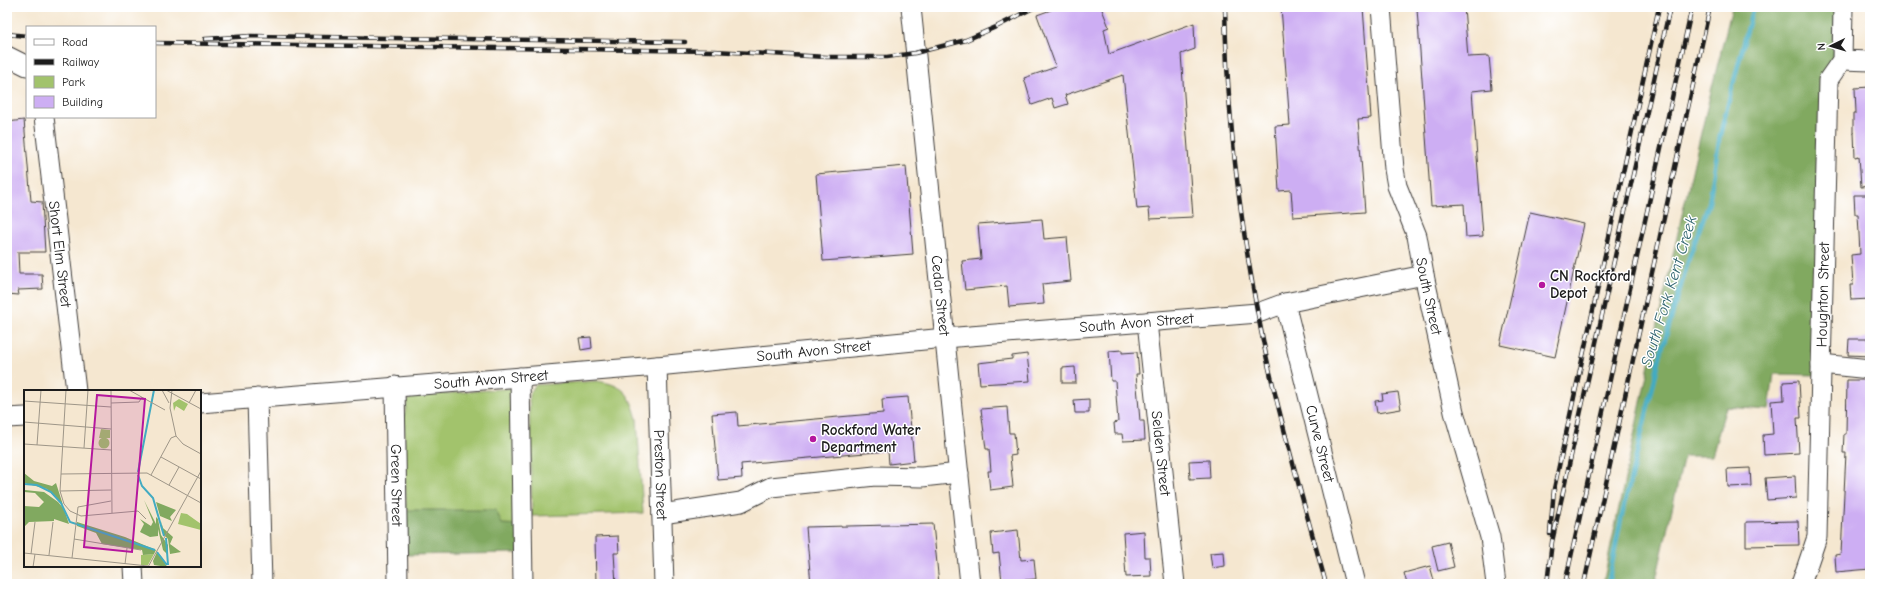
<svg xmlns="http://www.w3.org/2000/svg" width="1877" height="591" font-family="'Comic Neue',sans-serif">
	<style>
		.green { fill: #a2c36c; stroke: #5f7044 }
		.forest { fill: #81a960; stroke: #4e623e }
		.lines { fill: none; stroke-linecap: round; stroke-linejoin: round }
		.stream { stroke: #42abc2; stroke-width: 4.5 }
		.building { fill: #cdaef3 }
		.minor-casing { stroke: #3d3a37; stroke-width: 21 }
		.minor { stroke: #fff; stroke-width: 19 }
		.rail-casing { stroke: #1c1c1c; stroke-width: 4.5 }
		.rail { stroke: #fff; stroke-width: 3; stroke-dasharray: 9; stroke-linecap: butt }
		.poi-dot { fill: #b5179e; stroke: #fff; stroke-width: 1.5 }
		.labels { text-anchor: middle; stroke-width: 3; stroke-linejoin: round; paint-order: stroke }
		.street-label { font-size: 15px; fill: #1c1c1c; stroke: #fff }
		.poi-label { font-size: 15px; font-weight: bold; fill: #1c1c1c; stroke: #fff; text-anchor: start }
		.water-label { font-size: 16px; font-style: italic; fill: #2f646f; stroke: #fff }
		.inset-river { fill: none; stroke: #42abc2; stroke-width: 2 }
		.inset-road { fill: none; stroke: #9e9688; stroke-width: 1 }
		.view { fill: #b5179e; fill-opacity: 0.15; stroke: #b5179e; stroke-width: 2 }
		.inset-edge { fill: none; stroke: #1c1c1c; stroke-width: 2 }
	</style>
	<rect width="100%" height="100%" fill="#fff"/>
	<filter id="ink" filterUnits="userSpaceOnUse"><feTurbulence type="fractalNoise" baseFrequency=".025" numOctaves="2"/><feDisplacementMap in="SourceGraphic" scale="8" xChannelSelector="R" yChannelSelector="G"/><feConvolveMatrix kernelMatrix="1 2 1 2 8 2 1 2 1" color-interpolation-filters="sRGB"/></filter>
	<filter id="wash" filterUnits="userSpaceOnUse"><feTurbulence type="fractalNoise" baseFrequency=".012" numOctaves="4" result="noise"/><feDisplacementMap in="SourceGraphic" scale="16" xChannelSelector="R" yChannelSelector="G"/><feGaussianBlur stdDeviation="0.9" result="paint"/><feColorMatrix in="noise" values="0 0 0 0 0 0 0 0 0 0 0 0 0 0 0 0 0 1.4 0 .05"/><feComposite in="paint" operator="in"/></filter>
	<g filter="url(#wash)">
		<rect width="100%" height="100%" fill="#f5e7d0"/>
		<path class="green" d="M597 381C624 385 630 393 637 419L643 513 532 516 529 395 535 385Z
			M513 388 519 525H502L406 510 404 416 408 400 414 396Z"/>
		<path class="forest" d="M1732 7H1836L1815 375 1774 374 1769 410 1726 407 1712 456H1684L1655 584H1603C1643 391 1683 198 1732 7Z
			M406 510H496L502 524 519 525V553L407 555Z"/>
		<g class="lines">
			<path class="stream" d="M1608 584 1621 519 1661 353 1690 255 1709 203 1720 135 1753 7"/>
		</g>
		<g id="blocks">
			<path class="building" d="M1059 7H1101L1109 27 1104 29 1109 54 1194 23 1195 49 1181 54 1193 217 1150 219 1149 208 1137 209 1123 75 1065 95 1068 104 1055 108 1052 98 1032 105 1024 78 1056 67 1037 15Z
				M1281 7H1363L1371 118 1358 119 1365 212 1293 217 1291 190 1279 191 1275 126 1290 125Z
				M1445 7H1464L1468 57 1489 56 1492 89 1472 91 1483 236 1466 237 1464 204 1431 206 1417 9Z
				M1870 87V186L1861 187 1859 156 1855 157 1854 133H1853V113H1856L1855 88Z
				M24 120 31 201 42 202 45 252H18L19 274H42L43 289 18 290 19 295 7 294V122Z
				M906 166 913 254 823 261 816 174Z
				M1854 195H1870V299L1851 300 1850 285H1853L1851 255 1860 254 1858 214H1855Z
				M1530 212 1584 224 1555 357 1500 345Z
				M1042 219 1044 239 1067 237 1071 281 1042 284 1044 304 1009 307 1007 286 965 290 962 261 981 259 978 224Z
				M591 337 592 348 581 350 579 338Z
				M1849 339H1870V356L1848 355Z
				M1122 350V353L1137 352 1139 374H1136L1140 421H1144L1145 440 1123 441 1122 434H1115L1114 423 1118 422 1115 381H1111L1109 351Z
				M1027 354 1030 381 980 384 978 363 1012 359V356Z
				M1075 367 1076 383H1062V368Z
				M1847 380H1870V569L1836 572 1835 555 1841 554 1846 453H1843L1844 434H1846Z
				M1799 381 1801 418H1797L1799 453 1764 455 1763 435 1773 434 1771 401 1784 400 1783 382Z
				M1398 392 1401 409 1377 413 1375 401 1383 400 1382 394Z
				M908 397 914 461 889 464 888 451 741 464 742 478 718 480 712 414 737 412 738 426 883 413 882 399Z
				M1089 399V413H1075L1074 400Z
				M1007 407 1009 433H1014L1016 455 1010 456 1013 487 990 490 988 471H991L989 449H986L981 409Z
				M1209 460 1210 478 1190 479 1189 461Z
				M1750 468 1751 486 1728 487 1727 469Z
				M1795 476 1796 498 1767 500 1765 478Z
				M1798 521 1799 545 1746 546V522Z
				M933 524 939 584H811L806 527Z
				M1018 530 1021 560 1034 559 1036 579 1002 582 999 553 993 554 991 533Z
				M1144 531 1145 557H1150L1151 576 1126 577 1123 533Z
				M618 536 619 553H614L616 584H596L595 537Z
				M1448 542 1454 567 1438 571 1432 546Z
				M1224 552 1225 566 1212 568 1210 553Z
				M1430 566 1435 584H1407L1404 573Z"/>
		</g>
	</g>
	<g filter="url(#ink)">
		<use href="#blocks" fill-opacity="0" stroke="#3d3a37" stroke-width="1"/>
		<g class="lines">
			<g class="minor-casing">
				<g id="minor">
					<path id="s1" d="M911 7 970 584"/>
					<path id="s2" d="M1381 7 1394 169 1397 186 1417 236 1424 275 1454 412 1490 537 1496 584"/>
					<path d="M7 56 27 66"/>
					<path d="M1842 60 1870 61"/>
					<path id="s3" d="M44 117 76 391"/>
					<path id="s4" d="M1285 303 1355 584"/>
					<path id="s5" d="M1147 322 1175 584"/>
					<path d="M1821 364 1870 369"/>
					<path id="s6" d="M657 366 664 584"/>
					<path d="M520 377 523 584"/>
					<path id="s7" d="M395 386 398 584"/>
					<path d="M257 398 262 584"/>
					<path id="s8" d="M200 403 657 366 945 338 1258 313 1285 303 1424 275"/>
					<path d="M7 418 25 417"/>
					<path d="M662 514 741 502 771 487 875 476 922 477 959 473"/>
					<path d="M133 566 134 584"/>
					<path id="s9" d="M1801 584 1817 537 1828 80 1842 60 1843 7"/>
				</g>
			</g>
			<use href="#minor" class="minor"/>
			<g class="rail-casing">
				<path id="rail" d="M1225 7C1227 124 1242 241 1266 355 1283 432 1305 508 1326 584
					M7 34 27 36
					M205 39 251 36 685 42
					M155 43 714 51 827 57H887L915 53 966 40 996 27 1035 7
					M1550 534 1554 489 1659 7
					M1547 584 1552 542 1670 7
					M1565 584 1692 7
					M1584 584 1710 7"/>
			</g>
			<use href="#rail" class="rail"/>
		</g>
	</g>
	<g class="poi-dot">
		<circle cx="1542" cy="285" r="4"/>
		<circle cx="813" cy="439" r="4"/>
	</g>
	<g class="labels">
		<g class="street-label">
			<text dy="5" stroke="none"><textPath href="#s3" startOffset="138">Short Elm Street</textPath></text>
			<text dy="5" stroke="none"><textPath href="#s9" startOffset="292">Houghton Street</textPath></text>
			<text dy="5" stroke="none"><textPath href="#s1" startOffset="290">Cedar Street</textPath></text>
			<text dy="5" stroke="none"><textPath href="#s2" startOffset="295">South Street</textPath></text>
			<text dy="5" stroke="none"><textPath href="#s8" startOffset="940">South Avon Street</textPath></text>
			<text dy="5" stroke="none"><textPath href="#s8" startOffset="616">South Avon Street</textPath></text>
			<text dy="5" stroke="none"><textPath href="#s8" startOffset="292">South Avon Street</textPath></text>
			<text dy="5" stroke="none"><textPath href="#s4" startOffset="145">Curve Street</textPath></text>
			<text dy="5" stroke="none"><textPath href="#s5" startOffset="132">Selden Street</textPath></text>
			<text dy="5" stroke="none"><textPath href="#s6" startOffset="109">Preston Street</textPath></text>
			<text dy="5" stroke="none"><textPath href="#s7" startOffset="99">Green Street</textPath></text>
		</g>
		<g class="poi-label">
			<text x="1550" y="281">CN Rockford<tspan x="1550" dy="17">Depot</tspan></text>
			<text x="821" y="435">Rockford Water<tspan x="821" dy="17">Department</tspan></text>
		</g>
		<g class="water-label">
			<text transform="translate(1668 291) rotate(-73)" y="6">South Fork Kent Creek</text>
		</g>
	</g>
	<g transform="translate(24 390)">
		<rect width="177" height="177" fill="#f5e7d0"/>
		<path d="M155 9 164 14 160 21 152 16 150 21 149 13ZM77 39 86 40V48H75ZM74.5 53a5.5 5.5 0 1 1 11 0a5.5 5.5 0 1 1-11 0ZM157 123 163 124 177 134V140L154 134ZM130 164 124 175H117V165Z" fill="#a2c36c"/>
		<path d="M0 83 10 91 28 96 32 93 39 115 23 99 0 93ZM1 100 20 102 34 112 40 119 45 134 30 129V131L5 132 0 137V116L15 117 20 112 11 103 0 102ZM120 110 132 134V127L134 129 137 145 144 155V165L139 160 134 139V146L126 147 116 142 120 134 116 129 127 136 129 132ZM132 112 152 120 146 127 148 131 136 126ZM137 131 139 138 149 147 146 154 157 162 146 164 144 149 139 144ZM53 132 101 147 132 160 130 164 119 165 118 160 78 154 72 143 53 136ZM133 162 139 169 143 177 130 175 129 171Z" fill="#81a960"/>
		<path class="inset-river" d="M114 82 130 0M114 85 118 96 129 108 140 146M0 94 13 95 27 102 37 113 46 132 131 160M142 148 144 175M133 162 143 175"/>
		<path class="inset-road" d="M42 0 36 101 40 114 46 121 57 126 114 121 122 129M87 0 88 123M105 0 141 20M138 0 145 13M142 0 177 19M148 0 146 18 152 46 159 54 177 64M0 11 87 17M87 13 115 12 118 7M165 13 172 0M0 32 87 39M0 54 87 60M13 55 17 0M60 58 64 0M137 67 177 89M37 84 123 83 177 113M127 85 147 48 152 46M145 95 155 77M36 101 87 100M50 149 117 160M0 163 124 176M7 164 11 132M25 165 29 132M48 168 54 117 87 111M101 174 103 158M9 177 11 164M124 177 177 81"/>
		<path class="view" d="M73 5 121 9 108 162 60 157Z"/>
		<rect width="177" height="177" class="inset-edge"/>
	</g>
	<rect width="1877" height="591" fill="none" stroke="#fff" stroke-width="24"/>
	<rect x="26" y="26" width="130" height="92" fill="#ffffff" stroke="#a4a4a4"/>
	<rect x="34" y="39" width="20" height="6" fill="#ffffff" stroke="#a4a4a4"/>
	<text x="62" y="46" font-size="12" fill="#1c1c1c">Road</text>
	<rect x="34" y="59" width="20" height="6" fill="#1c1c1c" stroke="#a4a4a4"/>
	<text x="62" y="66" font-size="12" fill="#1c1c1c">Railway</text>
	<rect x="34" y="76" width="20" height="12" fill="#a2c36c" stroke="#a4a4a4"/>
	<text x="62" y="86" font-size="12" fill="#1c1c1c">Park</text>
	<rect x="34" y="96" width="20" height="12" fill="#cdaef3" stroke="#a4a4a4"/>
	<text x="62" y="106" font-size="12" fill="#1c1c1c">Building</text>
	<g transform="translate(1831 46) rotate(265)" stroke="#ffffff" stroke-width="3" paint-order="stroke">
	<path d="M0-3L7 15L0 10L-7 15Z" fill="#1c1c1c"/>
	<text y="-6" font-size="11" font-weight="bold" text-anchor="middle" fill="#1c1c1c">N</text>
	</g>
</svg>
